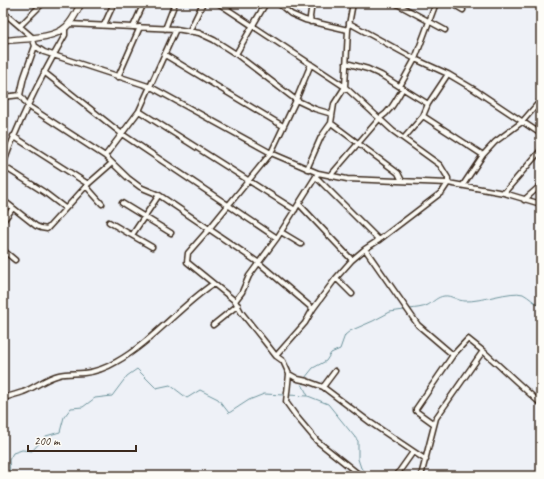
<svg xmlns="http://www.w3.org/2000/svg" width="544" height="479" font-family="Caveat,sans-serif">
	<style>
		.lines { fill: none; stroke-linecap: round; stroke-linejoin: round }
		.stream { stroke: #6e949c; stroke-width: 1 }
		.street-casing { stroke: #3b2a1e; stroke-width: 7 }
		.secondary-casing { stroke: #3b2a1e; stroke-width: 8 }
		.street { stroke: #fdfcf7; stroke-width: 4 }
		.secondary { stroke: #fdfcf7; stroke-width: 5.5 }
	</style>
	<rect width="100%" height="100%" fill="#eef1f7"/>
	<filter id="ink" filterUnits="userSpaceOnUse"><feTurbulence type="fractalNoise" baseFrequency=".025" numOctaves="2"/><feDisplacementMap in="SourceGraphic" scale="8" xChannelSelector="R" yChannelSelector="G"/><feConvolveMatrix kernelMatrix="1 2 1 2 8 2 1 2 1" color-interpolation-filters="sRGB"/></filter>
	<g filter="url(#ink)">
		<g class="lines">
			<path class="stream" d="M410 309C416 308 422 308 428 305 433 302 437 297 444 296 452 295 457 301 465 301 481 302 511 290 523 294 529 297 534 303 541 306
				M305 378 313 368 326 361 331 353 340 349 345 335 350 331 373 321 390 312 404 310
				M303 383 302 384 308 396
				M287 395 308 396 328 404 358 441V459L361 468 370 476
				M10 476 9 460 13 453 22 450 32 451 46 436 60 432 64 417 71 408 83 407 95 398 112 396 127 376 137 369 156 388 170 385 187 398 200 390 218 399 229 413 249 400 264 394 284 395"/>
			<g class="street-casing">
				<path id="street" d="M218 3 345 87 393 131 440 165 448 178V183L442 192 379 240 365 249 352 260 299 204
					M278 3 291 14 305 20 348 30
					M395 3 445 30
					M451 3 463 10
					M3 5 5 3
					M3 12 32 37 35 46 44 52 151 87 271 153 318 173 347 179 448 183 504 193 541 204
					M311 22 310 17 312 3
					M349 23 415 59 448 74 475 90 541 134
					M69 24 176 29 199 33 214 40 236 54 296 100 315 109 332 114
					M104 25 114 3
					M20 26 43 3
					M133 27 144 3
					M165 29 175 3
					M189 32 203 3
					M236 54 266 3
					M165 55 283 126
					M346 63 368 69 381 75 428 104
					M44 72 122 134 277 238
					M118 77 140 27
					M400 86 415 59 436 3
					M20 95 28 106 105 156 128 178 140 187 159 195 259 263 313 309
					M3 97 20 95 24 77 35 46
					M139 111 295 210
					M423 116 483 155
					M331 123 398 173 402 181
					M13 136 88 184
					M404 138 423 116 428 104 448 74
					M105 156 139 111 176 29
					M3 165C19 120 41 77 65 35V28
					M3 166 44 192 65 208
					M307 169 321 137 331 123 334 104 345 87 348 30 353 3
					M318 173 277 238 249 276 242 292 235 301 241 312 265 342 276 356 283 361 289 374 286 402 296 416 317 441 361 476
					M330 176 380 118C391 111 396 100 403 88
					M316 177 379 240
					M463 185 483 155 495 142 522 122 541 100
					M86 186 102 204
					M504 193 541 150
					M3 200 36 226 41 228 47 229 88 184 112 163
					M524 200 541 185
					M122 203 171 233
					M3 221 13 208
					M109 222 152 247
					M281 232 301 244
					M132 235 159 195
					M365 249 418 325 453 355 416 409V411L434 424
					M3 250 15 260
					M336 278 352 260
					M235 301 187 262 188 253 209 229 271 153 296 100 311 64
					M213 325 238 305
					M483 351 541 404
					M276 356 305 323 313 309 336 278 352 294
					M289 374 298 379 307 381 323 387 371 423 426 460
					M323 387 335 371
					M3 398C10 396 17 394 23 392 36 387 46 378 59 375 67 373 76 374 84 373 94 372 106 368 116 362 152 342 179 307 213 284
					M396 476 413 452
					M421 476 436 418 483 351 468 339 453 355"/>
			</g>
			<g class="secondary-casing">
				<path id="secondary" d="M3 41C22 38 52 40 66 27 73 21 77 11 81 3"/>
			</g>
			<use href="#street" class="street"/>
			<use href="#secondary" class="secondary"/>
		</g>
	</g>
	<rect width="544" height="479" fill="none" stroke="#fdfcf7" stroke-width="16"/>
	<rect x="8" y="8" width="528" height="463" fill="none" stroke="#3b2a1e" stroke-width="1.5" filter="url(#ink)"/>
	<path d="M28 445v6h108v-6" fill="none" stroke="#3b2a1e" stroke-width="2"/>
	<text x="34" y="445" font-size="12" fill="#3b2a1e" stroke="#fdfcf7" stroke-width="3" paint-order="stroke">200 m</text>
</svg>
